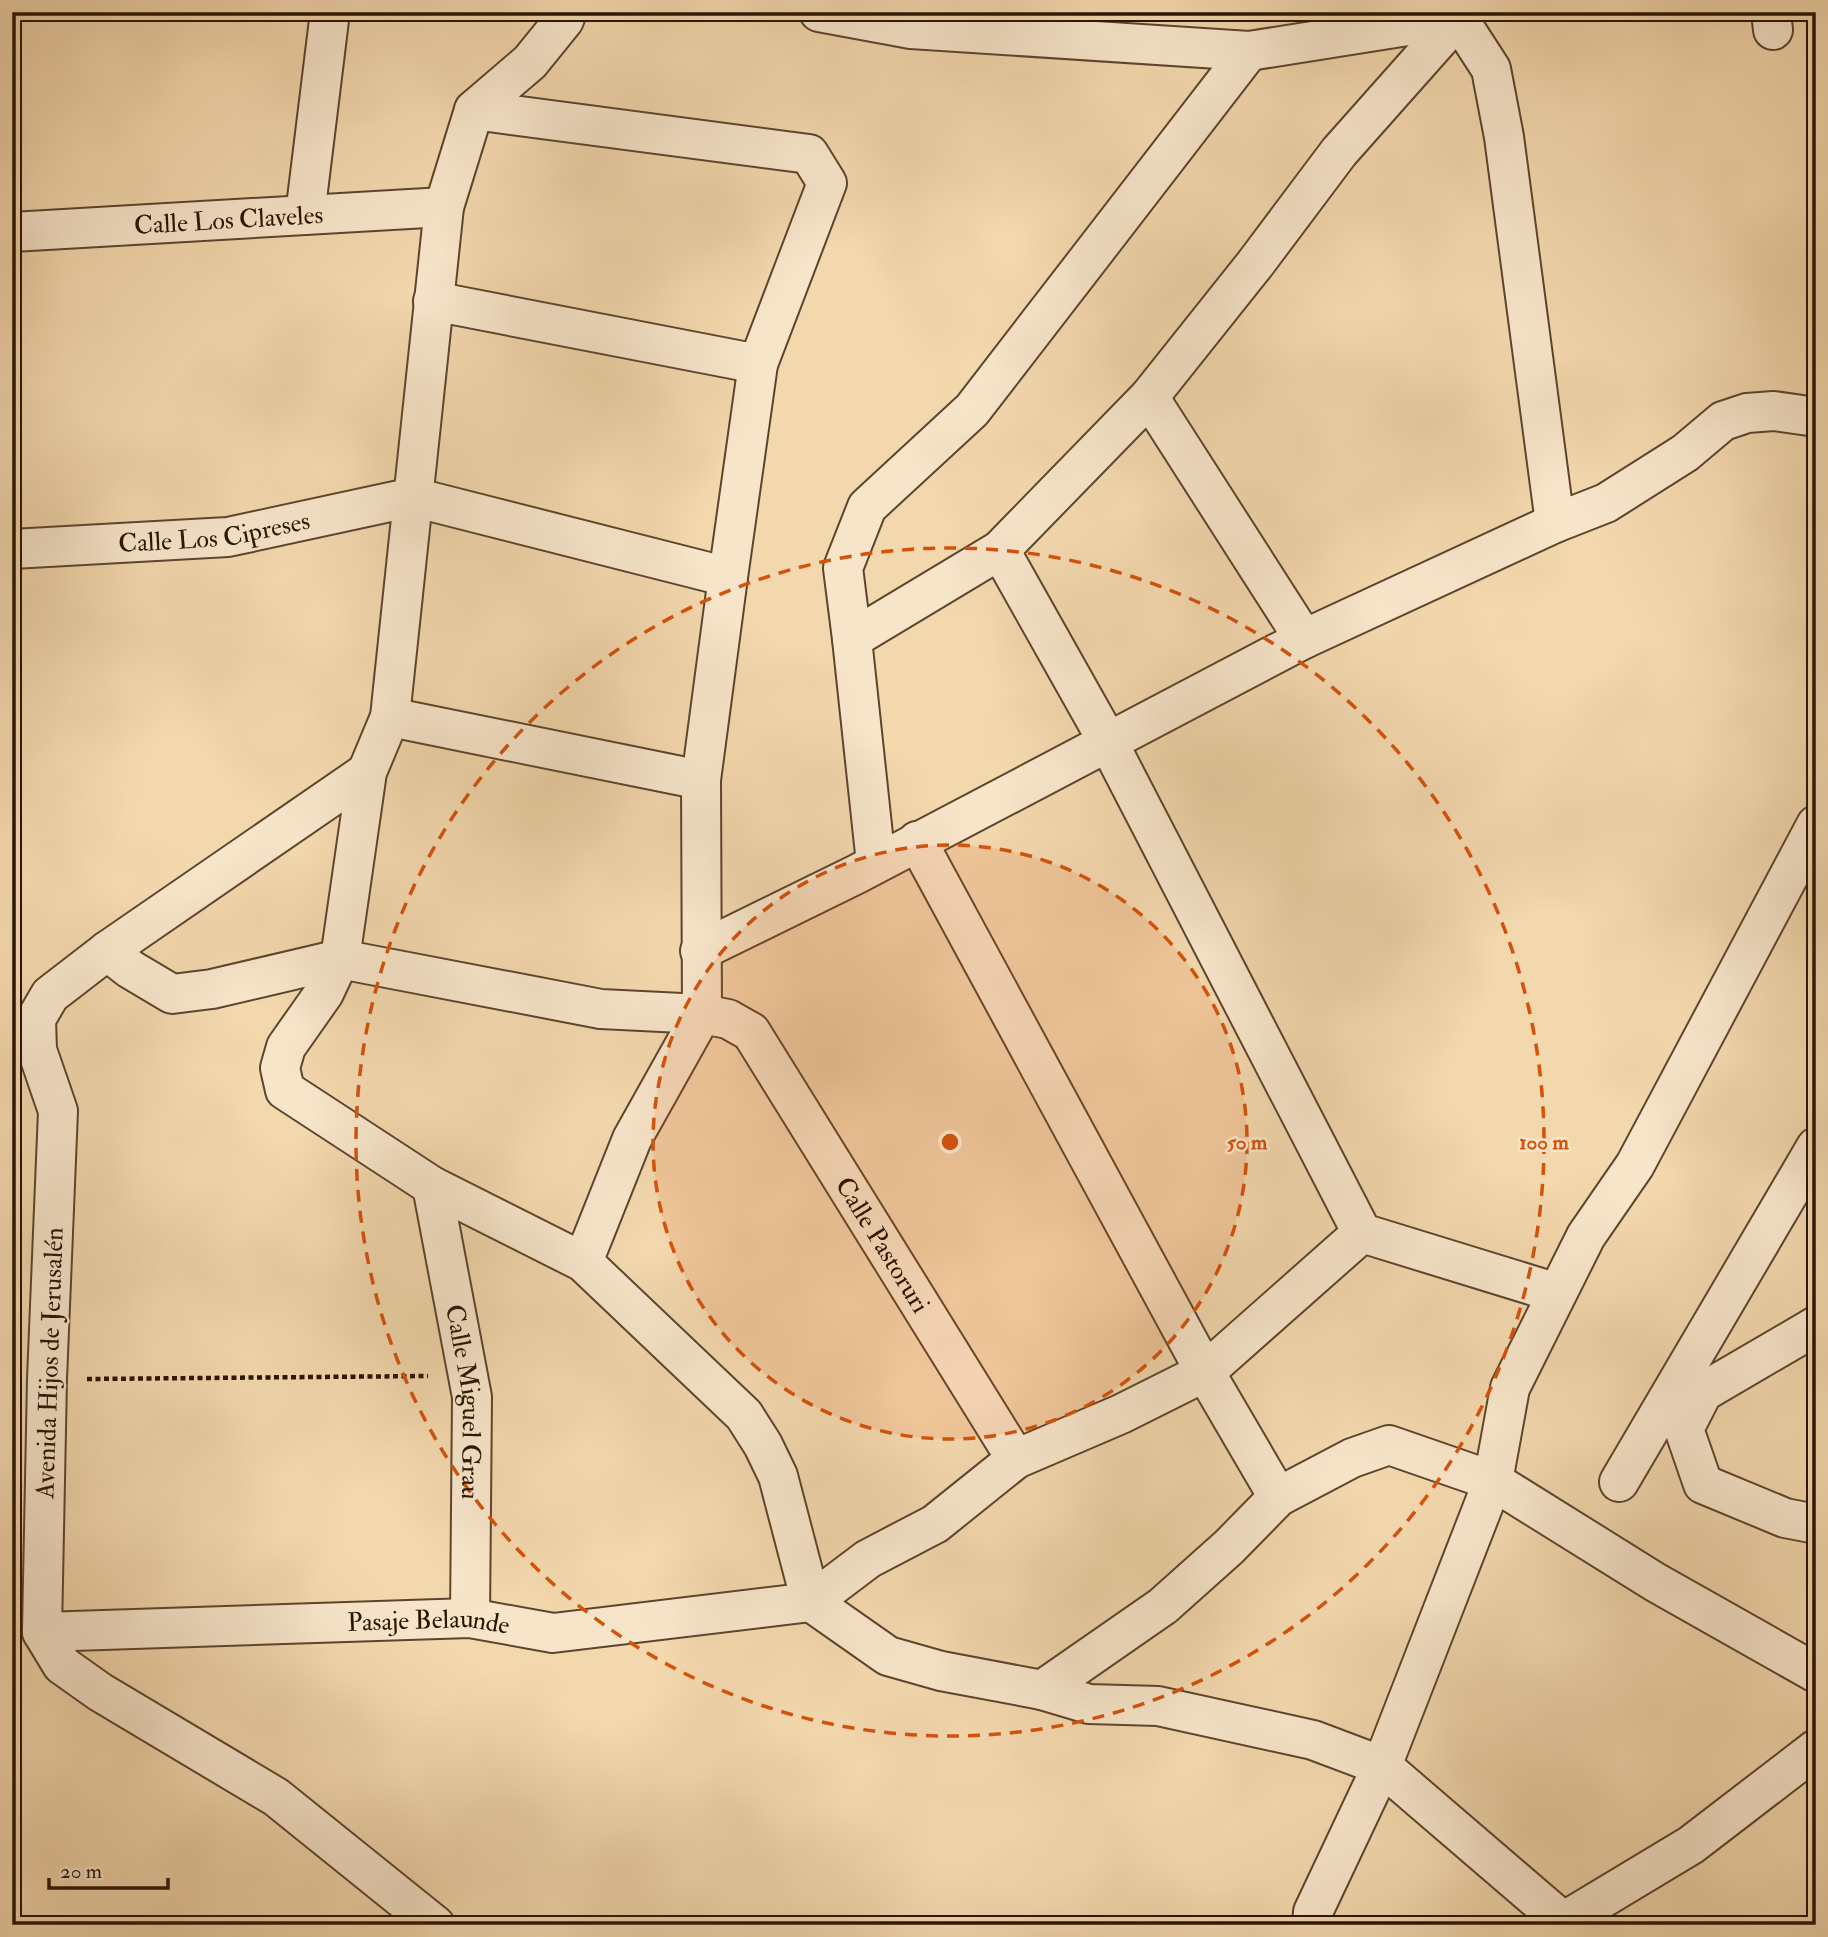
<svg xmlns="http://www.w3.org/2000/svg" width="1828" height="1937" font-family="'IM FELL Double Pica',serif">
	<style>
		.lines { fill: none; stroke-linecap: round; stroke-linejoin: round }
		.minor-casing { stroke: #5c452d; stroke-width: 42 }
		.path { stroke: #2a1402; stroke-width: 4.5; stroke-dasharray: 5 3.5; stroke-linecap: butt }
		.minor { stroke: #f7e5ca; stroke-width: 38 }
		.ring { fill: none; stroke: #d5520b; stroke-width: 3.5; stroke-dasharray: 12 9 }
		.labels { text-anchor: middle; stroke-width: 5; stroke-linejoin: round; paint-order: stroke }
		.street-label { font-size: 26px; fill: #2a1402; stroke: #f7e5ca }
		.centre { fill: #d5520b; stroke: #f7e5ca; stroke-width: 3.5 }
		.ring-label { font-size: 21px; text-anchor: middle; font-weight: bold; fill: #d5520b; stroke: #f7e5ca; stroke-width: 5; stroke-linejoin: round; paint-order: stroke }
	</style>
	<rect width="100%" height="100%" fill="#f3d7ad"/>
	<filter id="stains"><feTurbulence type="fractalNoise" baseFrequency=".00286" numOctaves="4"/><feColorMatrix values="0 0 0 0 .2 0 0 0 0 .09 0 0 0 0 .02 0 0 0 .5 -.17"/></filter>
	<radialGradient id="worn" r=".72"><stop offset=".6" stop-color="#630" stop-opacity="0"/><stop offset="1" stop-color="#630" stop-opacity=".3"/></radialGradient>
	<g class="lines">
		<g class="minor-casing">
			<g id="minor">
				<path d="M567 12 564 20 530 62 474 110 444 207 390 717 367 772 340 959 324 993 286 1047 280 1068 285 1090 432 1186 583 1262 744 1415 763 1445 778 1476 811 1602 888 1656 941 1671 1042 1690 1089 1704 1158 1706 1313 1740 1382 1766 1567 1925"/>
				<path d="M819 12 911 29 1249 51 1458 18"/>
				<path d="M1458 12V18L1491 69 1504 137 1555 523"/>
				<path d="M1771 12 1773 30"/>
				<path d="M474 110 809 154 827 183 758 364 728 577 701 780 702 1014 632 1139 583 1262"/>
				<path d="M305 215 330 12"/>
				<path id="s1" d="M12 232 444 207"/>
				<path d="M433 301 758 364"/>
				<path d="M1149 397 1304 639"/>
				<path id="s2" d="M12 549 228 537 413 497 728 577"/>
				<path d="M1000 550 1108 742 1362 1233 1557 1293"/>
				<path d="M852 639 1000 550 1149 397 1255 264 1339 152 1458 18"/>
				<path d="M390 717 701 780"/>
				<path d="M367 772 107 951 50 995 36 1019 37 1050 58 1111 47 1379 42 1632 62 1665 100 1692 276 1797 435 1925"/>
				<path d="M917 841 1205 1372 1278 1497"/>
				<path d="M876 863 852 639 843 568 867 507 972 410 1249 51"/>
				<path id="s3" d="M107 951 130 969 172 994 212 989 340 959 601 1009 702 1014 728 1019 751 1032 1016 1459"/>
				<path d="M700 951 857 874 1304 639 1555 523 1606 503 1685 453 1723 421 1747 413 1774 411 1816 417"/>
				<path id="s4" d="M432 1186 472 1397 470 1618"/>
				<path d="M1816 1326 1703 1392 1684 1429 1703 1484 1785 1518 1816 1524"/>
				<path d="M1619 1482 1816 1147"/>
				<path id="s5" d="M42 1632 470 1618 553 1633 811 1602 868 1559 935 1524 1016 1459 1121 1414 1205 1372 1362 1233"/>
				<path d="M1042 1690 1163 1606 1229 1547 1278 1497 1352 1458 1389 1445 1493 1481 1655 1582 1816 1673"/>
				<path d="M1312 1925 1313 1912 1382 1766 1493 1481 1510 1388 1586 1236 1635 1165 1816 825"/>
				<path d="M1563 1925V1922L1691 1845 1816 1749"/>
			</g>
		</g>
		<path class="path" d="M87 1379 428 1376"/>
		<use href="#minor" class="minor"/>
	</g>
	<circle cx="950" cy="1142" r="297" fill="#d5520b" fill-opacity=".12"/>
	<g class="ring">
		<circle cx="950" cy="1142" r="297"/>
		<circle cx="950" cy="1142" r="594"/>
	</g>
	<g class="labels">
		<g class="street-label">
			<text dy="9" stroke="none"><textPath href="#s1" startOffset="217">Calle Los Claveles</textPath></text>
			<text dy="9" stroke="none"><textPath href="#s2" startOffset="203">Calle Los Cipreses</textPath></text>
			<text dy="9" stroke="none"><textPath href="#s3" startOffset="920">Calle Pastoruri</textPath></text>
			<text transform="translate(49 1363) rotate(-88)" y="9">Avenida Hijos de Jerusalén</text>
			<text dy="9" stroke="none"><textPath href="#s4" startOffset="219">Calle Miguel Grau</textPath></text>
			<text dy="9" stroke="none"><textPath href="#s5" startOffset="387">Pasaje Belaunde</textPath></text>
		</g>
	</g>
	<circle cx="950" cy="1142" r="10" class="centre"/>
	<g class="ring-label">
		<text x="1247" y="1149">50 m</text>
		<text x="1544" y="1149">100 m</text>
	</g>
	<rect width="1828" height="1937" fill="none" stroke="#f3d7ad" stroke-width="42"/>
	<rect x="14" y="14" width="1800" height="1909" fill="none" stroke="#2a1402" stroke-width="3.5"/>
	<rect x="21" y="21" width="1786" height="1895" fill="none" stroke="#2a1402" stroke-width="2"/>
	<path d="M49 1878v10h119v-10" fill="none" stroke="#2a1402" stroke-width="3.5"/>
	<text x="60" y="1878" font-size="21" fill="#2a1402" stroke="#f7e5ca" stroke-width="5" paint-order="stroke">20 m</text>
	<rect width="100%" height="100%" filter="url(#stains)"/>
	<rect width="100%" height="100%" fill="url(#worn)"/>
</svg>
